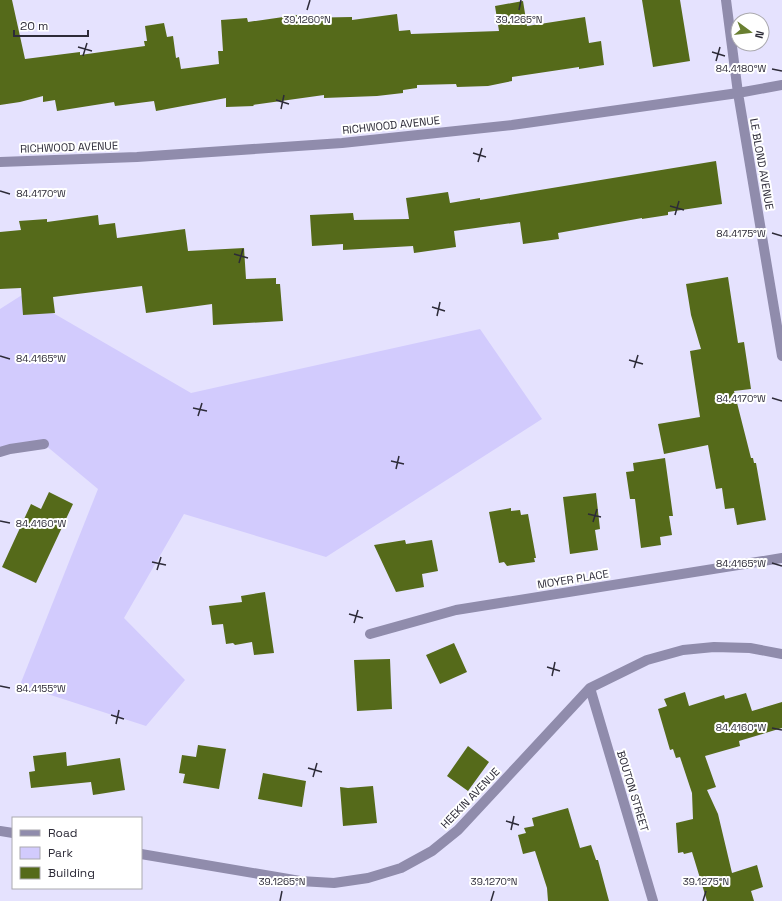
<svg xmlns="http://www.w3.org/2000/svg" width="782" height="901" font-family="'Space Grotesk',sans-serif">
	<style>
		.green { fill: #d2cbfd }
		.building { fill: #556a1a }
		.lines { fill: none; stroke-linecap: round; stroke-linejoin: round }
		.minor { stroke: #908cac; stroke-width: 10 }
		.ticks { fill: none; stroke: #2d2b38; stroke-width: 1.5 }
		.labels { text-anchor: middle; stroke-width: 4; stroke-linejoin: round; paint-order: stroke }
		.street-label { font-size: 11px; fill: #2d2b38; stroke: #fff }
		.ticks-label { font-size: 10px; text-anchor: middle; fill: #2d2b38; stroke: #fff; stroke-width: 4; stroke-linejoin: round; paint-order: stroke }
	</style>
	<rect width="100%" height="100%" fill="#e5e2fe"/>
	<path class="green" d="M22 295 191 393 480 329 542 419 326 557 184 514 124 618 185 680 146 726 20 685 98 489 44 444 0 452V309Z"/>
	<path class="building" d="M0 0H12L25 59 80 52V55L145 46 144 41H147L145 26 164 23 167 37 173 36 176 58 179 57 181 69 219 64 218 51H223L221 20 247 18 248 22 297 15V18L352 17V20L397 14 399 31 410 30 411 34 499 31 495 6 523 1 527 26 585 17 589 43 601 41 604 65 579 69V67L512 77V81L488 86 457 87 456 84 417 85V88L403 90V93L377 96 324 98V95L253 105 254 106 226 107V98L156 111 154 101 115 106 114 102 57 111 55 100 43 102V96L20 102 0 105Z
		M642 0H680L690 61 653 67Z
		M716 161 722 204 668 212V215L642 219V218L558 233 559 239 523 244 520 222 454 231 456 247 414 253 413 246 343 250V244L312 246 310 215 353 213 354 220 409 219 406 198 448 192 450 203 480 198V200Z
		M98 215 99 225 115 223 117 238 185 229 188 251 244 248 246 279 276 278V284H280L283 321 213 325 212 304 146 313 142 286 53 297 55 313 23 315 21 288 0 289V232L21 230 19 221 47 219V222Z
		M728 277 738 343 744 342 751 389 734 391 751 458H753L754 463H756L766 520 737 525 734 508 725 509 722 488 716 489 708 445 664 454 658 424 700 417 690 351 701 349 691 315 686 284Z
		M665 458 673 516H669L672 535 660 537 661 545 641 548 635 499H630L626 472 634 471 633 463Z
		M49 492 73 504 36 583 2 567 31 504 41 509Z
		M596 493 600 529 595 530 598 550 570 554 563 497Z
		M511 508V511L520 510 521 515 528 514 536 558H534L535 562 507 566 504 562 499 563 489 512Z
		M405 540 406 544 432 540 438 571 422 574 424 587 396 592 374 545Z
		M265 592 274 653 254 655 252 642 235 645 233 643 226 644 223 624 212 625 209 606 242 602 241 596Z
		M454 643 467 672 440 684 426 655Z
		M390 659 392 709 357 711 354 660Z
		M685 692 689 706 724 695 725 699 746 693 752 711 782 702V728L739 741 740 746 705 756 716 787 707 790 718 814 732 873 757 865 763 887 751 891 754 901H707L692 852 684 854 683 852 678 853 676 823 693 819 692 793 680 757 676 758 673 749 670 750 658 709 667 706 664 699Z
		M198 745 226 749 219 789 183 783 185 774 179 773 182 755 196 757Z
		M468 746 489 762 468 791 447 776Z
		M66 752 67 766 120 758 125 790 93 795 91 782 31 788 29 772 35 771 33 756Z
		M263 773 306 781 302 807 258 799Z
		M373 786 377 823 343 826 340 787 348 788Z
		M568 808 580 848 591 845 596 860H598L609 901H548L547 888 535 851 523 854 518 835 526 833 524 828 534 826 532 818Z"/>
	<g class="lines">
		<path class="minor" d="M726 0 738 93 782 356
			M0 162 137 157 342 143 512 125 738 93 782 85
			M0 452 10 449 44 444
			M370 634 456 610 782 558
			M590 688 653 901
			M0 831 13 833
			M141 854 300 881 334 883 368 878 401 868 432 851 458 830 590 688 647 660 683 650 714 647 750 648 782 654"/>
	</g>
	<path class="ticks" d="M307 10 310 0M519 10 521 0M78 47 92 51M712 52 725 56M83 56 87 43M716 61 720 47M772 69 782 71M276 100 289 104M281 109 284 95M473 153 486 157M478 162 482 148M0 191 10 194M670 206 684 210M675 215 679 201M772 233 782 236M234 254 248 258M239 263 243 249M432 307 445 311M437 316 440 302M0 356 10 359M629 360 643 364M634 368 638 355M772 398 782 401M193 408 207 411M198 416 202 403M391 461 404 464M396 469 399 456M588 514 601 517M0 521 10 523M593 522 597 509M152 562 166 565M772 563 782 566M157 570 161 557M349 614 363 618M354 623 358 610M547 667 560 671M552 676 555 662M0 686 10 688M111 715 124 719M116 724 119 710M772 728 782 730M308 768 322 772M313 777 317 763M506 821 519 825M511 830 514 816M280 901 282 891M491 901 494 891M703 901 706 891"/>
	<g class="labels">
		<g class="street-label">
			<text transform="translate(391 125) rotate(-6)" y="4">RICHWOOD AVENUE</text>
			<text transform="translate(69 147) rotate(-2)" y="4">RICHWOOD AVENUE</text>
			<text transform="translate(762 164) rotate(80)" y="4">LE BLOND AVENUE</text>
			<text transform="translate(573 579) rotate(-9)" y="4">MOYER PLACE</text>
			<text transform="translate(633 791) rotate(73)" y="4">BOUTON STREET</text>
			<text transform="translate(470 798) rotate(-46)" y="4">HEEKIN AVENUE</text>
		</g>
	</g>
	<g class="ticks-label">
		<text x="307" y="23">39.1260°N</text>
		<text x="519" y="23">39.1265°N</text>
		<text x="741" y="72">84.4180°W</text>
		<text x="41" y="197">84.4170°W</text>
		<text x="741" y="237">84.4175°W</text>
		<text x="41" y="362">84.4165°W</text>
		<text x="741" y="402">84.4170°W</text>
		<text x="41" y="527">84.4160°W</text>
		<text x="741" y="567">84.4165°W</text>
		<text x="41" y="692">84.4155°W</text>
		<text x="741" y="731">84.4160°W</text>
		<text x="282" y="885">39.1265°N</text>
		<text x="494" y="885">39.1270°N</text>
		<text x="706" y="885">39.1275°N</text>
	</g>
	<rect x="12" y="817" width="130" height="72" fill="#ffffff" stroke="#abaaaf"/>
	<rect x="20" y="830" width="20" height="6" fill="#908cac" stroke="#abaaaf"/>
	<text x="48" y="837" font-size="12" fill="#2d2b38">Road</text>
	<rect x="20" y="847" width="20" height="12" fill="#d2cbfd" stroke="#abaaaf"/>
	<text x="48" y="857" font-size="12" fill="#2d2b38">Park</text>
	<rect x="20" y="867" width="20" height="12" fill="#556a1a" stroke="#abaaaf"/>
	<text x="48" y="877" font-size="12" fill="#2d2b38">Building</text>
	<g transform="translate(750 32) rotate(105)"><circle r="19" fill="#ffffff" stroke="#abaaaf"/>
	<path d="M0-3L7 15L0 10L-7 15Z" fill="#697f30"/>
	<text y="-6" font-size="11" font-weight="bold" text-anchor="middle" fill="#2d2b38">N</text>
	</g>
	<path d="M14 30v6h74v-6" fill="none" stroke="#2d2b38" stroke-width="2"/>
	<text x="20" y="30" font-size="12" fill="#2d2b38" stroke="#ffffff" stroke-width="3" paint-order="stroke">20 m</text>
</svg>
